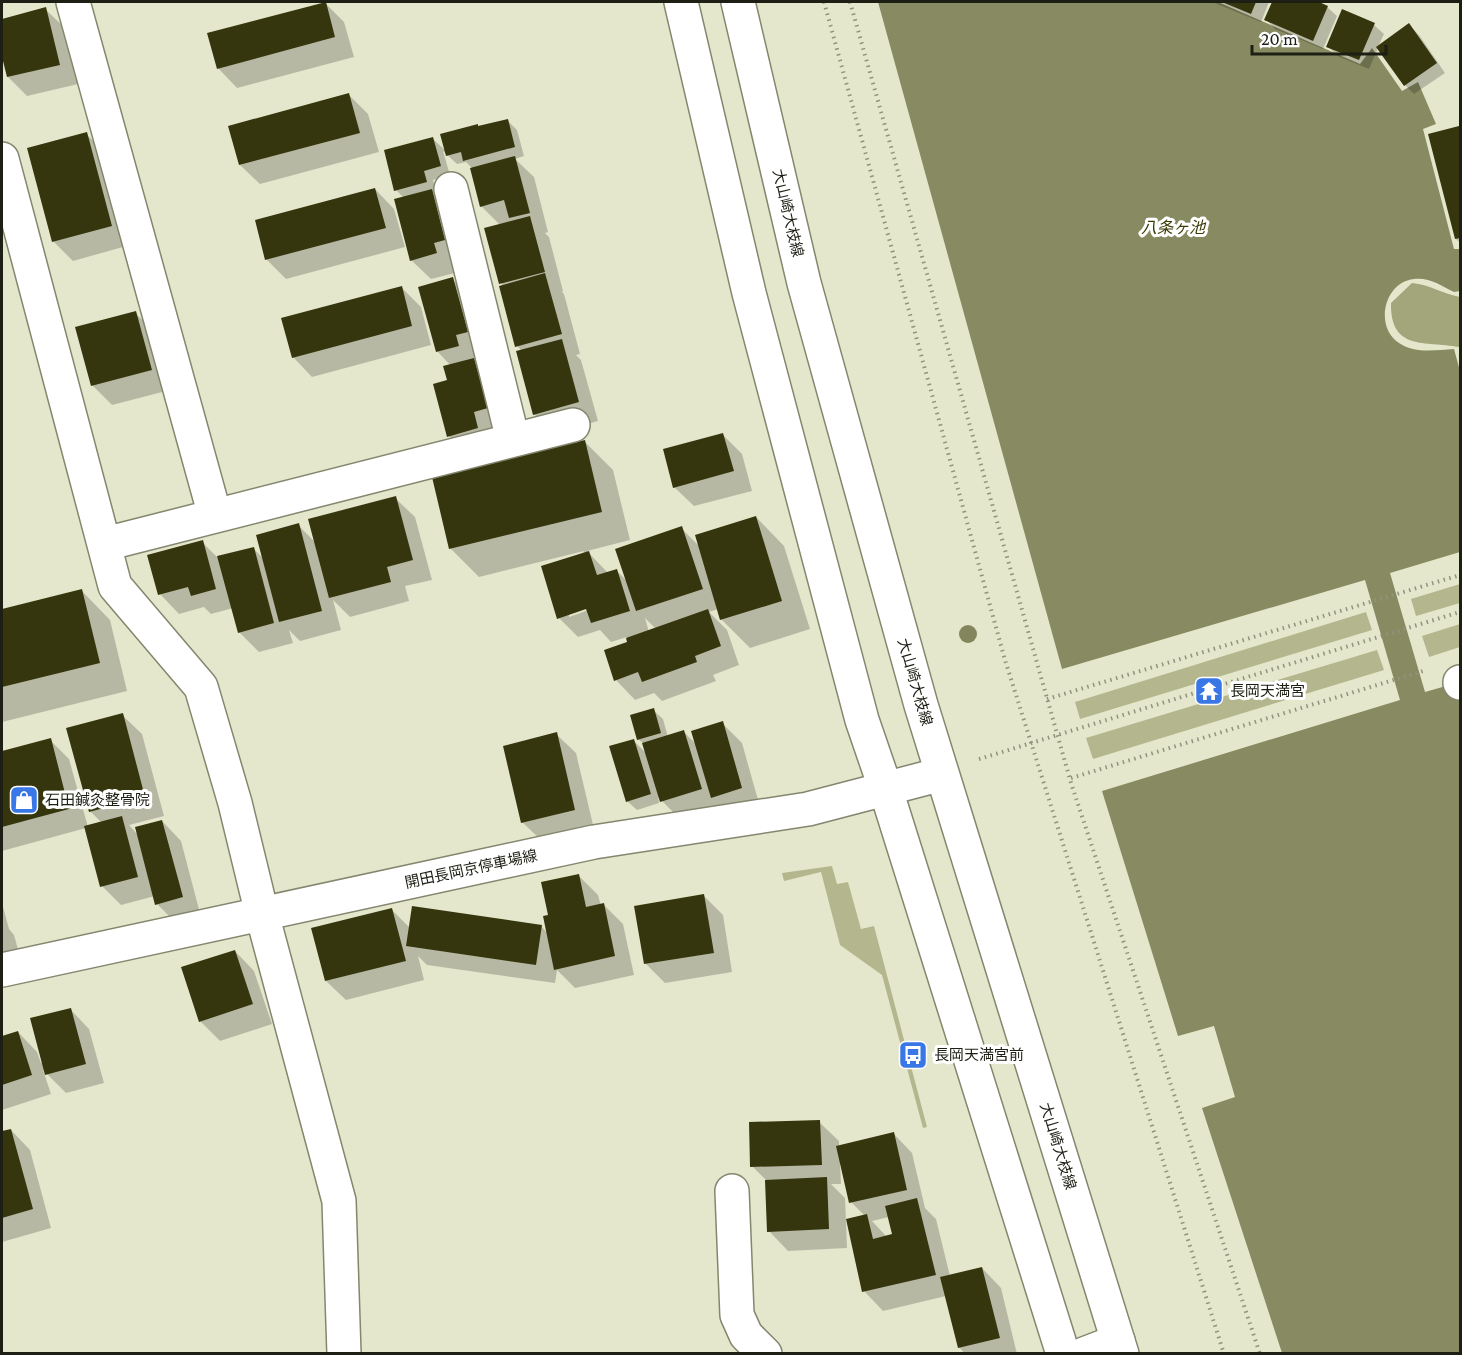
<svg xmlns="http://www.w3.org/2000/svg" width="1462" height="1355" font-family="'Crimson Pro','Noto Sans JP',serif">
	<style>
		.green { fill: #b4b78d }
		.forest { fill: #a3a67b }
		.water { fill: #888b61 }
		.shadow { fill: #0003; fill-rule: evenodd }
		.building { fill: #35360d }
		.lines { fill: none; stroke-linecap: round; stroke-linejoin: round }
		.minor-casing { stroke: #84866e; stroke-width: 36 }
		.major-casing { stroke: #84866e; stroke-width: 36 }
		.path { stroke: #91937f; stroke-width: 4; stroke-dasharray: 1.5 4.5; stroke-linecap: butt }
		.minor { stroke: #fff; stroke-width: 33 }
		.major { stroke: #fff; stroke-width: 33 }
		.tree { fill: #83855c }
		.labels { text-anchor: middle; stroke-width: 6; stroke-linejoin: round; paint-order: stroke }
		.street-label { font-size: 15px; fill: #1d1e14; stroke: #fff }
		.poi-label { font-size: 15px; fill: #1d1e14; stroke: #fff; text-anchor: start }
		.water-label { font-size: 16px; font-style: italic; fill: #3a3b05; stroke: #fff }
	</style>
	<rect width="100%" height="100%" fill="#e5e7cc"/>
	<path class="green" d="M1460 584V603L1416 616 1411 599Z
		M1366 612 1372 630 1080 719 1075 702Z
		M1460 624V647L1429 657 1422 636Z
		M1377 650 1384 670 1093 759 1086 738Z
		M832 866 837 884 848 882 861 929 874 926 927 1127 923 1128 882 975 840 945 821 872 784 881 782 873Z"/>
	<path class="forest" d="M1412 283C1431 285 1443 294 1460 297V352L1459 347C1425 341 1390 351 1391 303Z"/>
	<path class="water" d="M878 2H1218L1360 64 1372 48 1402 91 1418 82 1436 124 1423 129 1454 249H1460V291L1454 292C1442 286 1429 277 1414 279 1384 282 1374 327 1399 343 1415 354 1436 350 1454 349L1460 371V552L1390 573 1425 692 1460 682V1353H1282L1202 1108 1235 1097 1214 1026 1178 1036 1102 791 1400 700 1365 580 1062 669Z"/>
	<path class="shadow" d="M1212 2H1269L1261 22Z
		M1273 2H1315L1327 7 1337 16 1323 49 1275 29 1266 19Z
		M325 3 344 22 354 57 237 88 218 68Z
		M45 9 65 28 78 84 27 96 8 77 2 50V20Z
		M1374 25 1384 34 1378 47 1409 25 1419 35 1445 73 1414 94 1405 85 1378 48 1369 69 1337 56 1328 46Z
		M349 95 368 114 379 152 260 184 240 165Z
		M507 120 517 130 524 156 515 159 534 177 548 232 545 233 549 237 563 291 562 292 564 294 580 354 576 355 581 360 598 421 554 433 534 414 522 351 517 346 503 286 501 283 500 225 481 206 473 169 466 162 457 164 443 151 450 175 433 180 436 191 433 192 451 210 455 273 431 279 411 260 404 198 396 190 433 139 447 152 480 128Z
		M1459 128 1460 129V243L1456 239 1429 135Z
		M86 134 106 153 130 245 73 261 53 241Z
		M375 189 394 209 405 247 286 279 267 260 256 221Z
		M452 279 472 298 486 351 474 355 476 362 493 379 506 428 468 455 449 436V381L451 366 437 351Z
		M401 287 421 307 431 345 312 377 293 357Z
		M135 313 155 332 170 390 112 405 93 386 77 328Z
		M723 435 742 454 752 491 694 506 674 487Z
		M584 441 613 470 630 540 587 551 608 573 617 571 627 581 681 528 700 547 756 517 784 546 810 629 750 648 721 619 718 609 709 612 727 630 739 665 713 675 716 681 662 701 654 693 635 700 616 680 629 643 627 637 611 642 600 630 578 637 559 618 584 551 479 577 450 548ZM593 606 594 608 569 617V613ZM645 618 656 629 649 632Z
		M395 498 415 517 432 580 405 586 409 601 350 617 333 600 341 630 300 641 289 630 293 643 259 652 239 632 233 608 211 614 204 607 179 614 160 594 202 542 218 558 253 548 264 559 298 525 315 542Z
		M82 591 110 620 127 691 2 722V611Z
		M653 710 663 719 668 737 684 732 697 745 722 723 742 743 760 807 681 820 658 797 659 803 637 810 627 801 634 741 646 753 644 744 638 739Z
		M122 715 142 734 164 816 129 825 138 835 162 821 181 841 201 917 176 923 157 904 155 896 121 905 102 886 86 828 2 851V753L50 740 69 759 88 827 102 823 90 811Z
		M556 734 576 753 594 829 542 841 522 822Z
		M579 876 598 895 601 906 604 905 623 924 634 975 575 988 557 970 555 983 427 965 418 956 424 980 346 1000 326 981 391 909 410 928 541 926 548 934 549 916Z
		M704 896 723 915 732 972 665 983 646 964Z
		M2 903 9 929 14 935 21 960 2 966Z
		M235 951 254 971 272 1024 220 1041 200 1021Z
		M70 1009 89 1029 104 1083 66 1093 43 1070 51 1094 2 1110V1038L18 1032 37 1052 41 1063H44Z
		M819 1122 839 1141V1147L893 1133 912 1153 925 1208 936 1219 950 1276 982 1268 1001 1288 1017 1354H965L959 1347 946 1296 883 1311 864 1291 848 1221H846L847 1248 788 1251 769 1231 767 1181 752 1166ZM840 1164H841L851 1202 865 1216 846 1221 845 1198 831 1184H841ZM889 1217 894 1236 887 1237 872 1221Z
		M11 1130 30 1150 51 1228 2 1242V1133Z"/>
	<path class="building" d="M326 2 335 37 217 69 207 33Z
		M1222 2H1256L1251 14Z
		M1272 2H1319L1328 6 1313 41 1264 20Z
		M46 7 60 65 7 77 2 57V19Z
		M1342 9 1375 23 1359 60 1326 47Z
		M1409 23 1437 63 1404 86 1376 47Z
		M349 93 360 133 239 165 228 126Z
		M508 119 515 147 463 161 461 152 446 156 440 134 478 124V126Z
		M1459 126 1460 238 1455 239 1428 134Z
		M87 132 112 226 52 242 27 148Z
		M433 137 441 166 424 171 427 182 394 191 384 150Z
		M515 156 530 213 509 218 504 200 480 207 470 168Z
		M375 188 386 228 265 260 255 220Z
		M432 189 445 240 434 243 437 253 410 261 394 199Z
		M530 216 545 272 499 284 484 228Z
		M545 273 562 334 515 347 499 286Z
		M453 277 468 332 456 335 459 346 436 352 418 287Z
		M402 286 412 326 292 358 281 318Z
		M136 311 152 370 91 386 75 327Z
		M562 339 579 402 533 415 516 351Z
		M474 358 488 408 474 412 478 428 447 437 433 384 447 380 443 366Z
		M723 433 734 471 673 488 663 449Z
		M585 440 602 512 449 549 432 477Z
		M396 496 413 560 387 567 391 582 329 598 308 519Z
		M756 516 782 601 720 620 695 535Z
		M299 523 322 611 279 622 256 535Z
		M682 526 703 589 636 611 615 549Z
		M203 540 216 589 191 596 188 587 158 595 147 555Z
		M254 547 274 623 238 633 217 556Z
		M589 551 597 575 617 569 630 611 591 623 586 609 557 619 541 566Z
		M82 589 100 663 2 687V609Z
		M708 609 721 646 695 656 697 662 642 682 638 672 614 681 604 650 627 642 626 638Z
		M654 708 661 733 637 740 630 715Z
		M123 713 145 797 89 812 66 728Z
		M723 721 742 788 711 798 691 731Z
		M684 730 702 789 660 802 642 743Z
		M557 732 575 810 521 823 503 746Z
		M51 738 69 809 2 827V751Z
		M634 739 651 794 626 802 609 746Z
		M122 816 138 877 100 887 84 826Z
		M162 820 183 897 155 905 135 827Z
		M579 874 586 907 604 903 615 956 554 970 543 916 548 915 541 882Z
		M704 894 714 953 644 964 634 906Z
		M412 906 542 925 536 965 406 946Z
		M392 908 406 961 325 981 311 928Z
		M235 950 253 1004 199 1022 181 967Z
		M71 1008 86 1064 45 1075 30 1018Z
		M18 1031 32 1075 2 1085V1036Z
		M820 1120 822 1165 750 1167 749 1122Z
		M11 1129 33 1209 2 1218V1131Z
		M894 1132 907 1190 849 1203 836 1146Z
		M827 1177 829 1229 767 1232 765 1180Z
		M917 1198 936 1275 862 1292 846 1219 867 1214 873 1239 892 1234 885 1206Z
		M982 1267 1000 1338 958 1348 940 1277Z"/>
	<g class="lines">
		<g class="minor-casing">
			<path id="minor" d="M73 2 215 516
				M2 159 115 586 201 687 235 803 262 914 339 1201 344 1354
				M451 189 513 440
				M105 544 573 425
				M1460 682V683
				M732 1191 737 1315 746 1335 765 1354
				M1084 1354 1118 1341"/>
		</g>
		<g class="major-casing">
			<path id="major" d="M681 2 749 293 862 720 886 790 1063 1354
				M738 2 804 283 921 705 1122 1354
				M2 970 594 842 808 809 942 774"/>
		</g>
		<path class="path" d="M824 2 1005 660 1224 1354
			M850 2 1071 783 1260 1354
			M1047 699 1460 575
			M979 759 1460 612
			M1071 778 1423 671"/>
		<use href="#minor" class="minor"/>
		<use href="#major" class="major"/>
	</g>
	<circle class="tree" cx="968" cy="634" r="9"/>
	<defs>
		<g id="temple-square" transform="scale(1.5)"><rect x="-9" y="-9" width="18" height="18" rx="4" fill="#3977e6" stroke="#fff"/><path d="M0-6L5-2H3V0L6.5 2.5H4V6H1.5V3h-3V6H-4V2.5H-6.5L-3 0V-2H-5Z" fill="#fff"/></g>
		<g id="shop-square" transform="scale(1.5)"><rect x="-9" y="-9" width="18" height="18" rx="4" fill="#3977e6" stroke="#fff"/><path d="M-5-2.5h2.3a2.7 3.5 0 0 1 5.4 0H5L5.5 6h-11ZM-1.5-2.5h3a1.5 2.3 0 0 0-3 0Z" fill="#fff"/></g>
		<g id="bus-square" transform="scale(1.5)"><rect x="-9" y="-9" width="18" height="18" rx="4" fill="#3977e6" stroke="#fff"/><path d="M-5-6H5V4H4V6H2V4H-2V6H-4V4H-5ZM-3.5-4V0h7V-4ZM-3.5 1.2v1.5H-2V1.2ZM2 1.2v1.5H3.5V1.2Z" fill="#fff"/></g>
	</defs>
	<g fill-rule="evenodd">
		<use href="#temple-square" x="1209" y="691"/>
		<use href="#shop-square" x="24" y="800"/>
		<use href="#bus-square" x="913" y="1055"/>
	</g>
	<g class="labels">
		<g class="street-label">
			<text transform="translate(788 213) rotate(77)" y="5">大山崎大枝線</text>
			<text transform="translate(915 682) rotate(74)" y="5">大山崎大枝線</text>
			<text transform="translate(471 869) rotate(-12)" y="5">開田長岡京停車場線</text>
			<text transform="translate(1058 1146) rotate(73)" y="5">大山崎大枝線</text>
		</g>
		<g class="poi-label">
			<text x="1230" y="696">長岡天満宮</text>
			<text x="45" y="805">石田鍼灸整骨院</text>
			<text x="934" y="1060">長岡天満宮前</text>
		</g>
		<g class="water-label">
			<text x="1173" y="233">八条ヶ池</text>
		</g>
	</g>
	<rect width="1462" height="1355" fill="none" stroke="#1d1e14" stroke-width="6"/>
	<path d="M1252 45v9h134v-9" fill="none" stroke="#1d1e14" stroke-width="3"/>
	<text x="1261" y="45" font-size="18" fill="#1d1e14" stroke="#ffffff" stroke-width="4.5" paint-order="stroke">20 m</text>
</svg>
